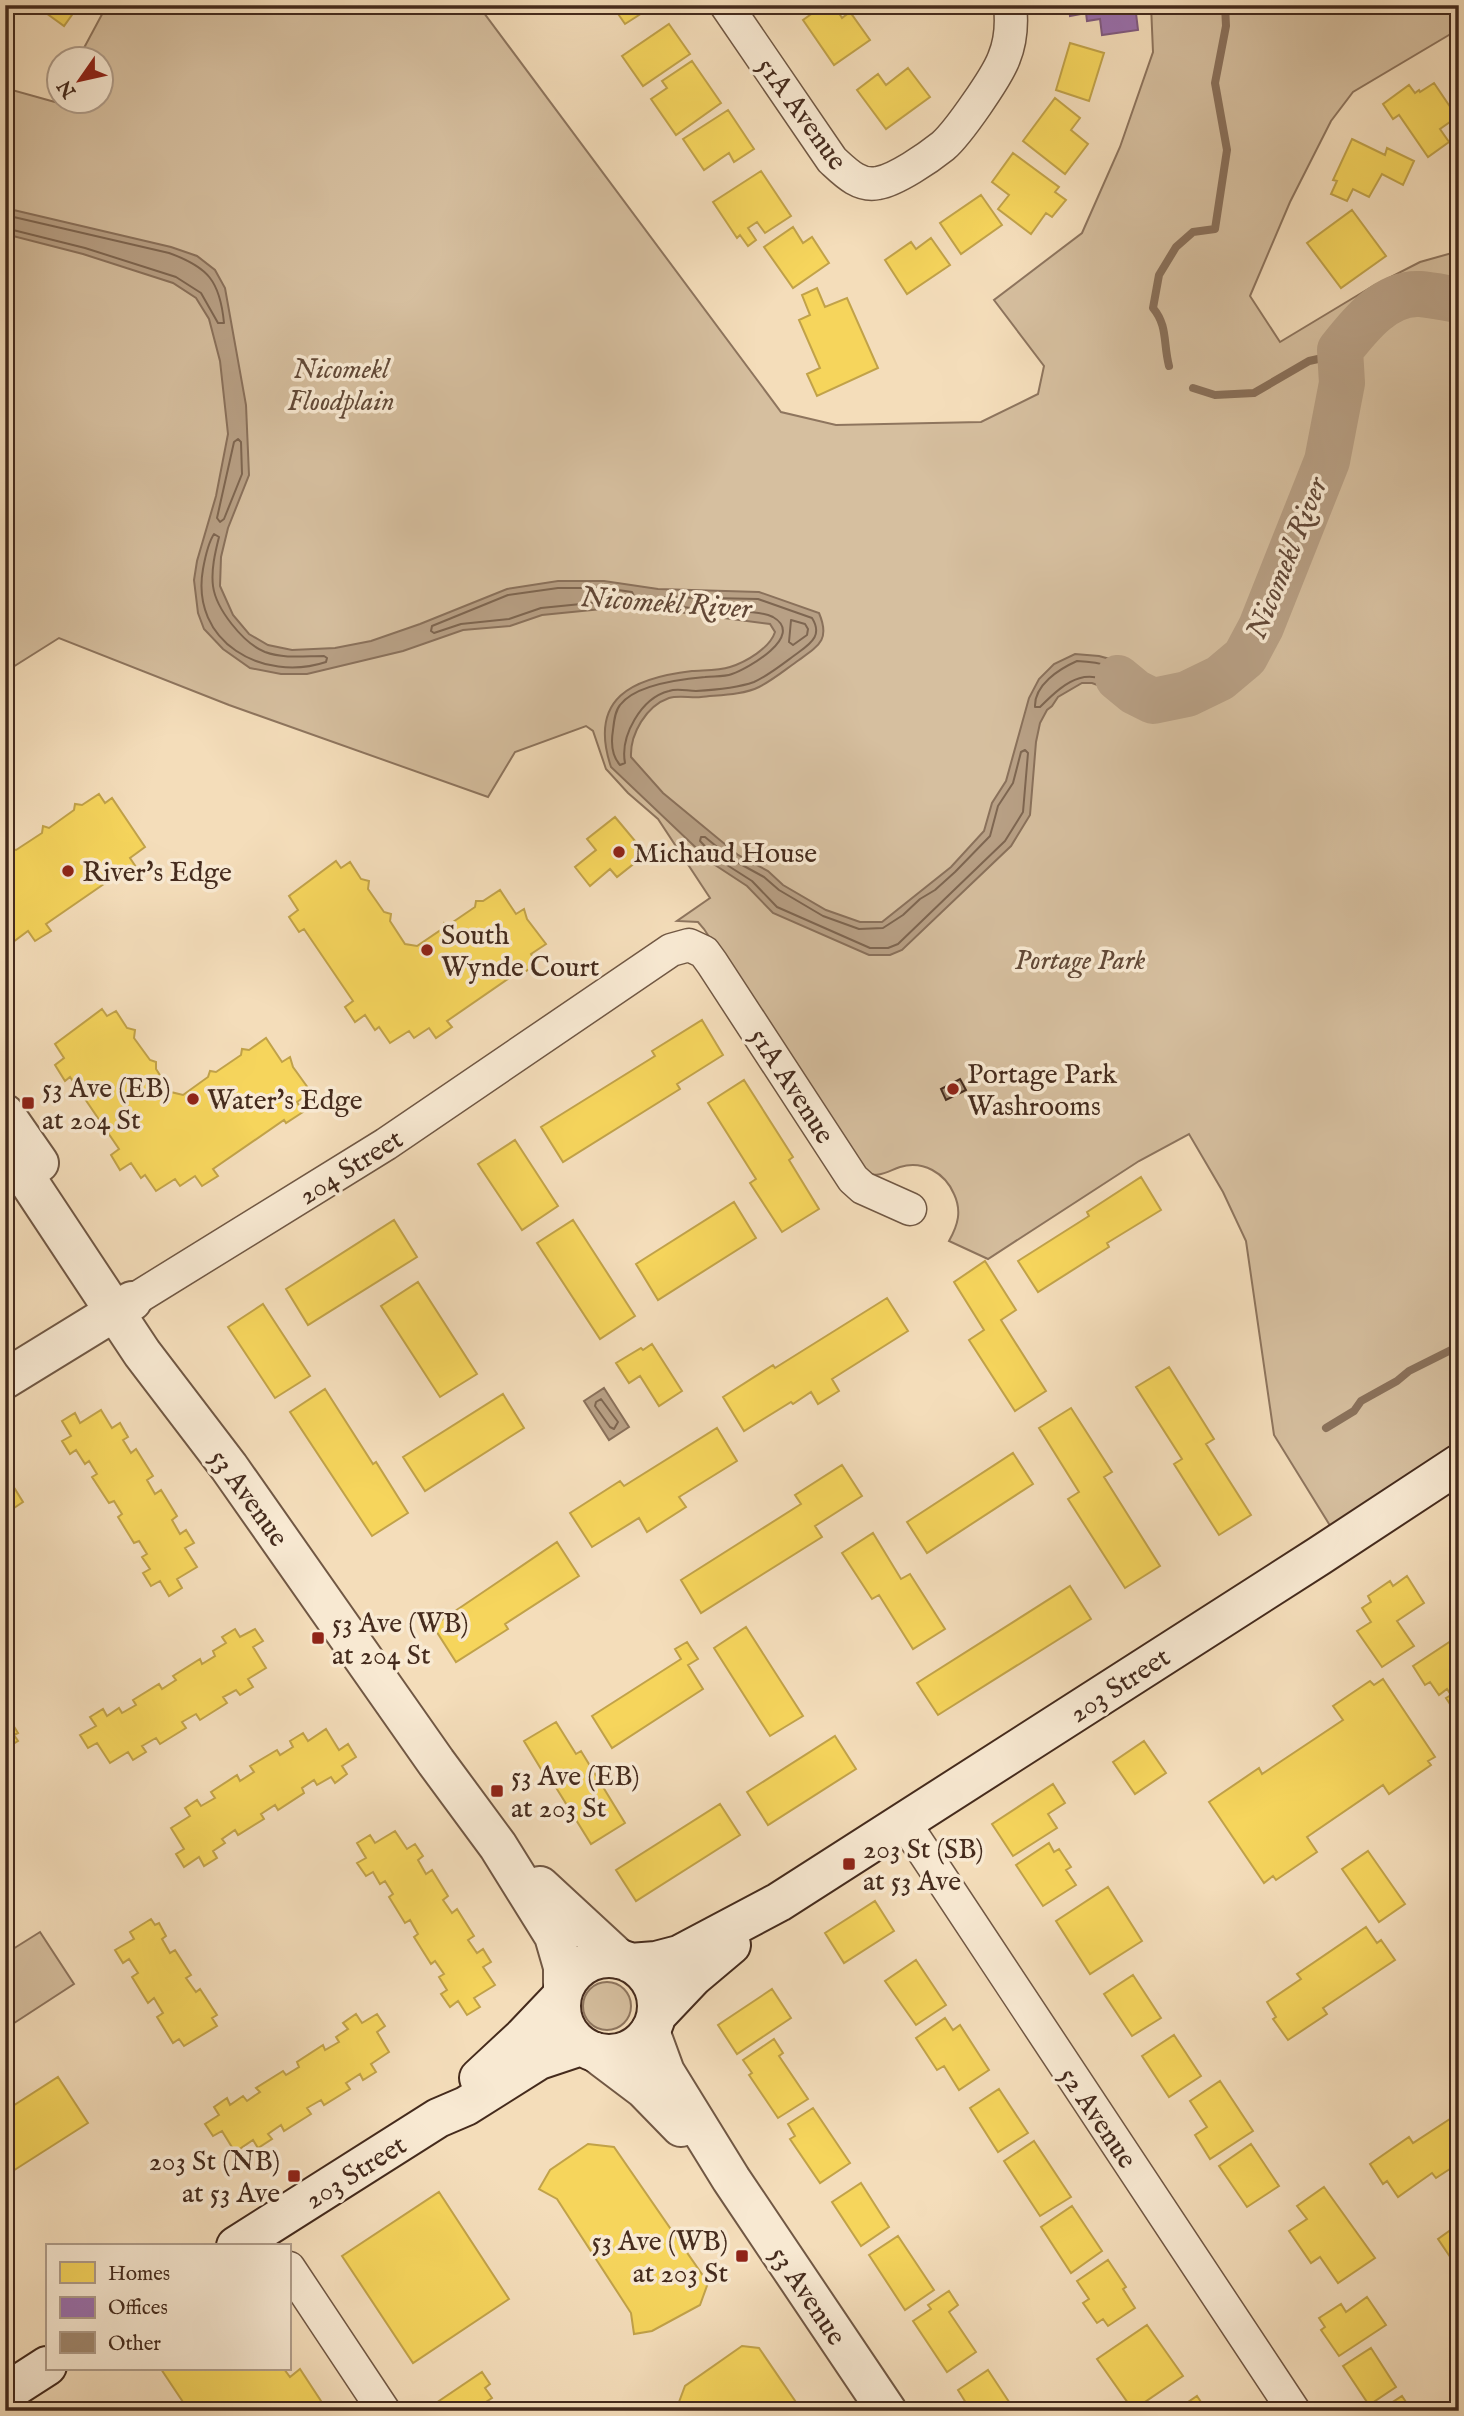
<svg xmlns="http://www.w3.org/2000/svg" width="1464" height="2416" font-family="'IM FELL English',serif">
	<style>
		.green { fill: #d6bf9f; stroke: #8e755e; stroke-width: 2 }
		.water { fill: #b8a085; stroke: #8a715b; stroke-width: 2 }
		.homes { fill: #f6d55c; stroke: #c1a249; stroke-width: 2 }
		.offices { fill: #9970ab; stroke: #805b80; stroke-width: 2 }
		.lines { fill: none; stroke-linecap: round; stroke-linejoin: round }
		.shore { stroke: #7e6651; stroke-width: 2 }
		.stream { stroke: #8a715b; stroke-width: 8 }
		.river { stroke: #b8a085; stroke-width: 46 }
		.building { fill: #a0886f; stroke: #452b1d; stroke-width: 2 }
		.minor-casing { stroke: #715844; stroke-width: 35 }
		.tertiary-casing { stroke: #715844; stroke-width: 42 }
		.secondary-casing { stroke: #452b1d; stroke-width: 42 }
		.minor { stroke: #f8e9d2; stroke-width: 32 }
		.tertiary { stroke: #f8e9d2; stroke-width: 38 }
		.secondary { stroke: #f8e9d2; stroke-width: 38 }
		.poi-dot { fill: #8f2418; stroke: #f8e9d2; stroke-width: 2.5 }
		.labels { text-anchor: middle; stroke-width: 7; stroke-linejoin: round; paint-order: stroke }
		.street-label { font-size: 28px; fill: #452b1d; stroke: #f8e9d2 }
		.park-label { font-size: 28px; font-style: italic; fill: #624937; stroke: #f8e9d2 }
		.poi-label { font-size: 28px; fill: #452b1d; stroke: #f8e9d2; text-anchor: start }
		.water-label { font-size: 30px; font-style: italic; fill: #624837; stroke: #f8e9d2 }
	</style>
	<rect width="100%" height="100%" fill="#f4ddba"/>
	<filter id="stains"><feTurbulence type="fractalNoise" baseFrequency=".00286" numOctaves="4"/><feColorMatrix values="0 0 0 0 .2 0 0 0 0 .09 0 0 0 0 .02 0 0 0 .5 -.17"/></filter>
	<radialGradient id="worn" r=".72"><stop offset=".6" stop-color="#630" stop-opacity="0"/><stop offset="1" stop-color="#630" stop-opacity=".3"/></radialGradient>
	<path class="green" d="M107 5H478L781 412 836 425 981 422 1038 394 1044 366 994 300 1082 233 1120 147 1153 52 1151 5H1459V29L1353 92 1331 121 1290 202 1250 296 1280 342 1373 286 1420 262 1459 251V1449L1334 1532 1274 1435 1246 1241 1223 1192 1189 1134 1139 1161 988 1259 949 1241C958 1225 962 1211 954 1194 945 1173 923 1160 900 1167 886 1172 878 1178 864 1173L704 929 698 922 677 921 710 898 658 819 628 793 606 769 593 731 586 726 515 752 488 797 229 705 59 638 5 672V88L55 102 59 94 60 102H102V60L78 59Z
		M40 1932 74 1984 5 2029V1954Z
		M583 2006a24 24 0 1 1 48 0a24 24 0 1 1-48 0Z"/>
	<path class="water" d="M5 208 171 247 197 256 215 270 225 288 246 405 249 475 228 528 221 557 220 586 233 615 249 634 268 645 292 650 335 648 371 641 420 624 507 589 558 581H604L658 589 759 592 819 613C830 639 820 645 799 660 786 669 773 680 759 687 743 695 719 695 701 697 691 698 678 695 669 698 646 706 630 734 631 757L663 793 738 855 768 871 783 885 826 910 860 922H882L951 867 984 831 992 803 1006 781 1029 698 1039 679 1054 664 1075 654 1099 656 1117 661 1135 677 1138 685 1150 693 1171 692 1184 712 1144 714 1119 693 1092 683H1082L1058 697 1052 706 1047 710 1040 723 1036 742 1030 815 1011 846 902 950 890 955H869L773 913 747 886 712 863 611 767C588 698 632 678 692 671 703 670 718 671 730 667 746 662 770 648 775 632L770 624 632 606 542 615 510 626 463 630 403 651 307 674H281L250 668 223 649 204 629 198 613 194 580 197 561 216 496 228 434 220 361 209 319 196 298 173 283 83 254 5 234Z
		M604 1388 629 1427 609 1440 584 1401Z"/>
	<path class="homes" d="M35 5H79L64 26Z
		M603 5H652L653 6 625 24 614 8 607 12Z
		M824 5H834L842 18 850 12 870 40 834 65 803 20Z
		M5 17 13 18 5 54Z
		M669 24 690 54 643 86 622 56Z
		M1070 43 1104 53 1089 101 1056 90Z
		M692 61 721 103 676 135 651 99 667 88 662 81Z
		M908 68 930 97 886 129 857 90 878 74 886 85Z
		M1434 83 1457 117 1440 129 1449 142 1428 157 1399 115 1393 119 1383 104 1409 85 1415 93 1419 90 1420 92Z
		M1055 98 1080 118 1071 130 1088 144 1065 174 1023 141Z
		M728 110 754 149 734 162 729 153 704 170 683 139Z
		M1352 139 1385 155 1387 148 1414 161 1403 185 1382 174 1369 197 1353 189 1347 201 1331 194 1337 181 1333 180Z
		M1013 153 1059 187 1055 192 1066 200 1052 217 1046 213 1031 234 998 209 1009 195 992 182Z
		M761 171 791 216 765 233 757 222 748 228 756 240 748 246 740 235 737 238 713 202Z
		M981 195 1002 225 961 254 940 223Z
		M1352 210 1386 256 1341 288 1307 243Z
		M793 227 803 243 812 237 829 263 793 288 764 247Z
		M931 238 950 265 907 294 885 260 911 242 916 249Z
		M817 288 825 307 847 298 878 368 817 396 807 374 820 368 799 320 810 315 802 295Z
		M99 794 105 803 112 798 145 847 130 858 136 867 120 878 117 875 46 924 51 931 35 941 28 931 13 942 8 934 5 936V847L16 850 42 833 43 826 49 828 74 810 75 804 82 805Z
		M615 817 646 854 617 877 610 869 590 886 575 867 596 850 587 839Z
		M336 861 341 868 350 862 361 879 369 881 368 889 384 912 391 914 390 921 405 944 417 946 442 929 444 923 450 924 475 907 476 901H483L500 890 516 914 524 909 527 919 546 944 531 954 537 964 520 975 518 972 447 1021 452 1027 436 1038 429 1028 414 1038 409 1031 390 1043 379 1027 375 1030 365 1015 355 1022 345 1007 353 1001 304 929 299 932 289 917 298 910 289 896Z
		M102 1009 107 1016 116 1011 127 1028 135 1030 134 1038 150 1060 156 1062V1069L171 1092 183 1095 208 1077 210 1071 216 1072 241 1055 242 1049 249 1050 266 1038 282 1062 290 1057 293 1067 311 1092 297 1102 303 1112 286 1123 284 1120 213 1169 218 1176 202 1186 195 1176 180 1186 175 1179 156 1191 145 1175 141 1178 131 1163 120 1170 111 1155 119 1149 70 1077 65 1081 55 1065 64 1058 55 1044Z
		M702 1020 723 1055 677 1084 680 1089 563 1162 541 1127 655 1056 652 1051Z
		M744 1080 793 1157 789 1160 819 1209 782 1232 750 1183 756 1179 708 1103Z
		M515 1140 558 1206 522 1230 478 1164Z
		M1141 1177 1161 1210 1107 1243 1109 1247 1038 1292 1018 1261 1089 1216 1087 1212Z
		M734 1202 756 1238 658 1300 636 1264Z
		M394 1220 417 1257 308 1325 286 1289Z
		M573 1220 635 1316 600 1339 537 1243Z
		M985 1261 1016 1310 1001 1320 1046 1391 1015 1411 969 1340 984 1330 954 1282Z
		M418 1282 477 1374 440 1397 381 1306Z
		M887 1298 908 1331 832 1379 839 1391 818 1404 811 1392 793 1404 791 1402 744 1431 723 1397 773 1365 775 1368Z
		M263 1304 310 1376 275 1398 228 1327Z
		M652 1344 682 1391 659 1406 640 1376 629 1383 616 1363 641 1348 643 1350Z
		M1169 1367 1214 1439 1206 1444 1251 1515 1219 1535 1174 1464 1182 1459 1136 1387Z
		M325 1389 373 1464 376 1462 408 1513 372 1536 290 1412Z
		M503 1394 524 1428 425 1491 403 1457Z
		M1071 1408 1112 1472 1104 1477 1160 1566 1125 1588 1068 1499 1079 1492 1039 1428Z
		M101 1410 112 1428 120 1423 128 1437 123 1440 131 1453 136 1449 153 1476 147 1480 155 1494 161 1490 177 1516 172 1520 180 1534 186 1530 194 1543 185 1548 197 1567 177 1579 182 1588 169 1596 160 1581 151 1586 143 1573 150 1569 142 1557 147 1554 139 1541 134 1543 118 1517 122 1514 114 1501 109 1503 92 1477 97 1474 89 1461 85 1464 76 1450 70 1454 62 1441 71 1436 62 1421 75 1413 80 1423Z
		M717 1428 737 1461 679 1497 686 1507 647 1532 639 1518 592 1547 570 1513 620 1481 624 1486Z
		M1013 1453 1033 1484 927 1553 907 1522Z
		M842 1465 862 1496 815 1526 822 1537 701 1613 681 1580 801 1504 795 1495Z
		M15 1489 23 1502 8 1512 13 1520 5 1525V1492L7 1495Z
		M873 1533 901 1579 910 1574 945 1629 913 1649 879 1595 872 1599 842 1553Z
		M557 1542 579 1576 505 1624 508 1629 456 1662 433 1626Z
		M1407 1576 1424 1603 1397 1621 1414 1646 1382 1667 1357 1631 1371 1622 1362 1608 1371 1602 1368 1596 1390 1581 1393 1586Z
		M1070 1586 1091 1619 938 1715 917 1683Z
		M746 1627 803 1716 770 1736 714 1648Z
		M235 1629 240 1637 255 1629 263 1641 253 1647 266 1668 248 1679 253 1687 240 1695 236 1690 223 1697 227 1703 200 1720 196 1714 182 1722 186 1728 160 1744 156 1738 142 1746 146 1752 133 1760 128 1752 110 1763 97 1743 88 1748 80 1735 96 1726 90 1717 103 1709 107 1716 119 1708 122 1713 136 1705 133 1700 159 1684 162 1689 176 1680 173 1676 200 1659 202 1664 215 1656 213 1651 226 1643 222 1637Z
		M1457 1637 1459 1641V1711L1456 1713 1446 1698 1451 1695 1447 1689 1439 1695 1430 1682 1425 1685 1413 1666Z
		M687 1642 698 1659 688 1665 703 1689 612 1748 592 1716 681 1659 675 1649Z
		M1383 1679 1435 1757 1428 1761 1431 1765 1389 1794 1383 1785 1307 1837 1317 1852 1276 1880 1273 1876 1264 1883 1209 1802 1259 1768 1262 1774 1343 1720 1333 1706 1370 1681 1374 1685Z
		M10 1720 18 1733 14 1735 18 1741 5 1749V1723Z
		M556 1722 576 1754 581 1751 625 1823 591 1844 547 1773 544 1774 524 1741Z
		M326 1729 339 1750 348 1744 356 1757 342 1766 347 1774 335 1783 331 1777 317 1785 314 1780 302 1788 304 1793 278 1810 275 1805 261 1814 264 1819 238 1835 235 1830 222 1839 225 1843 213 1851 217 1858 204 1866 199 1857 184 1867 176 1854 184 1849 171 1828 190 1816 185 1808 197 1800 201 1806 215 1798 211 1792 237 1775 240 1781 254 1772 250 1766 277 1750 280 1755 293 1747 290 1741 303 1733 308 1741Z
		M835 1736 856 1769 768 1825 747 1792Z
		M1144 1741 1166 1773 1135 1794 1113 1762Z
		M1053 1784 1065 1803 1048 1814 1057 1828 1013 1856 992 1824Z
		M720 1804 740 1835 636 1901 616 1870Z
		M395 1831 407 1849 415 1844 423 1856 418 1860 426 1874 432 1870 448 1896 443 1900 452 1913 457 1909 474 1936 468 1940 477 1953 483 1949 491 1962 483 1967 495 1985 474 1998 480 2007 467 2015 458 2001 450 2007 441 1994 447 1990 439 1977 444 1974 435 1961 431 1964 414 1937 418 1934 410 1920 405 1923 389 1897 393 1894 385 1881 380 1884 373 1872 366 1876 357 1863 366 1858 357 1843 370 1835 375 1843Z
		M1049 1843 1054 1852 1059 1849 1071 1867 1066 1870 1076 1885 1043 1906 1016 1865Z
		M1368 1851 1405 1904 1379 1922 1342 1869Z
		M1108 1887 1142 1941 1090 1974 1056 1921Z
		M875 1901 894 1931 844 1963 825 1933Z
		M151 1919 155 1925 159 1923 166 1936 162 1939 170 1953 175 1950 191 1975 186 1978 196 1992 200 1989 217 2015 212 2018 217 2026 184 2046 179 2039 173 2043 157 2017 163 2013 154 1998 148 2003 132 1977 138 1973 129 1959 123 1963 115 1950 134 1939 130 1932Z
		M1366 1927 1377 1943 1381 1940 1395 1960 1323 2008 1327 2014 1288 2040 1273 2019 1276 2017 1267 2002 1301 1979 1297 1974Z
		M916 1960 946 2005 916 2025 885 1981Z
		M1133 1975 1161 2018 1132 2036 1104 1994Z
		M772 1989 791 2018 737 2054 718 2025Z
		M356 2014 362 2023 377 2014 385 2026 377 2032 389 2052 371 2064 376 2072 363 2080 360 2074 346 2083 350 2089 324 2105 321 2100 307 2108 311 2114 284 2131 281 2125 268 2134 272 2139 258 2148 253 2140 235 2152 222 2131 213 2136 205 2124 219 2115 214 2107 227 2098 230 2105 243 2096 247 2101 260 2092 256 2088 283 2071 286 2075 299 2067 297 2062 323 2045 325 2050 339 2042 336 2037 348 2029 343 2023Z
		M945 2018 953 2030 960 2025 989 2070 959 2090 944 2066 937 2070 916 2038Z
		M1174 2035 1201 2076 1169 2097 1142 2056Z
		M774 2039 783 2053 779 2056 808 2099 778 2118 749 2075 752 2073 743 2060Z
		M58 2077 88 2123 5 2176V2111Z
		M1220 2081 1253 2131 1210 2159 1195 2135 1207 2127 1190 2101Z
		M999 2089 1028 2133 998 2152 970 2108Z
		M813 2108 850 2163 820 2183 790 2139 795 2136 788 2124Z
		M1459 2113V2163L1436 2178 1432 2173 1398 2197 1387 2181 1383 2184 1370 2164 1409 2137 1413 2143Z
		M1034 2141 1071 2197 1040 2216 1004 2161Z
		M588 2144 614 2147 708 2283 700 2305 652 2331 634 2334 631 2313 557 2199 539 2189 550 2170Z
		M1251 2144 1279 2186 1247 2207 1219 2166Z
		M861 2183 889 2227 861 2246 832 2202Z
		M1324 2187 1375 2258 1338 2283 1320 2257 1311 2263 1289 2231 1307 2219 1297 2206Z
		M439 2192 509 2299 413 2363 342 2256Z
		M1072 2206 1102 2251 1071 2273 1041 2227Z
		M1459 2224V2270L1438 2239Z
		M898 2236 934 2290 905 2310 869 2255Z
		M1108 2260 1126 2287 1123 2289 1135 2308 1108 2326 1103 2319 1097 2323 1083 2303 1089 2299 1077 2281Z
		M949 2291 958 2305 949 2312 976 2352 947 2372 913 2321 931 2309 928 2305Z
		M1367 2297 1386 2325 1339 2356 1321 2330 1325 2327 1319 2318 1341 2304 1346 2312Z
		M1147 2325 1183 2376 1133 2410 1097 2359Z
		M742 2346 759 2348 802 2411H685L679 2402 685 2386Z
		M1371 2348 1396 2387 1369 2405 1343 2366Z
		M161 2369H284L290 2377 300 2369 321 2401 309 2409 311 2411H189Z
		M988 2370 1015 2411H971L958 2390Z
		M482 2372 490 2384 485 2388 492 2398 472 2411H441L436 2403Z
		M1197 2396 1207 2411H1175Z
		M1402 2396 1412 2411H1379Z"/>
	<path class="offices" d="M1069 5H1135L1138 30 1102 35 1100 19 1087 21 1086 13 1070 16Z"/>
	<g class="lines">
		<path class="shore" d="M5 215 169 253C208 267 220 281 224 323H218L201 293 176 277 85 248 5 228
			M238 439 241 442 242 474 224 519 220 522 217 518 234 442Z
			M214 534 219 537C215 553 211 570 213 586 216 609 243 643 265 652 284 659 305 656 324 656L327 658 326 662C263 683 190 642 203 569 205 558 208 543 214 534Z
			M558 588H604L632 592 634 596 631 599 541 608 509 619 461 624 434 633 431 631 432 626 508 595Z
			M663 597 758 599 812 618C822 634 813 642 799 652 785 662 770 675 754 682 737 688 714 690 696 691 687 691 677 688 669 691 641 698 620 736 625 763L620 765C612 756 611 742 613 730 614 721 615 711 620 705 635 685 682 679 705 677 714 676 724 677 732 674 747 669 806 636 773 617 759 610 730 612 714 611 697 609 678 607 661 603L660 599Z
			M791 620 805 624 808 629 807 635 793 645 789 642Z
			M1077 661C1097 662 1125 665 1131 688L1127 690C1087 665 1069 678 1040 707H1035C1034 685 1059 669 1077 661Z
			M1025 750 1028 753 1023 812 1005 841 898 944 888 948H870L777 907 752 881 716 858 700 841 701 837H705L733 860 764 877 779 890 823 916 859 929 883 928 903 915 920 899 935 890 955 872 990 836 998 806 1013 783 1021 752Z
			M601 1399 618 1422 614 1429 610 1427 595 1406 596 1402Z"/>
		<path class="stream" d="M1169 366C1163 343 1168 326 1153 308L1159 275 1176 247 1193 232 1215 229 1227 150 1215 83 1226 26 1225 5
			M1193 388 1215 395 1254 393 1309 361 1327 357 1340 350
			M1326 1428 1354 1411 1361 1401 1397 1381 1409 1371 1459 1346"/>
		<path class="river" d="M1118 678 1135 692 1153 701 1187 694 1220 678 1245 657 1261 627 1327 461 1342 383 1340 350C1359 326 1385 292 1420 294 1433 295 1446 298 1459 300"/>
	</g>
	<path class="building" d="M960 1079 966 1090 946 1100 941 1089Z"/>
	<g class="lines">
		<g class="minor-casing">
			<path id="minor" d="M726 5 832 160C845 172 859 187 878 183 896 180 928 158 943 146 958 133 997 77 1004 58 1011 41 1012 23 1010 5
				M132 1301 386 1144 671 950 689 945 704 952 712 963 853 1179 863 1188 910 1209
				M904 1822 1294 2411
				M289 2268 384 2411"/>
		</g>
		<g class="tertiary-casing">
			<path id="tertiary" d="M5 1114 39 1163
				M5 1146 142 1353 229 1467 436 1762 498 1846 554 1936 563 1967V1989
				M5 1379 132 1301
				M540 1886 619 1959
				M650 2031 665 2072 731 2179 887 2411
				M595 2052 644 2089 681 2127"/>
		</g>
		<g class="secondary-casing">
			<path id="secondary" d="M561 2006a48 48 0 1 1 96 0a48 48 0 1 1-96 0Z
				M630 1963 656 1961 679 1955 779 1902 1319 1556 1459 1464
				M656 2016 693 1977 731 1945
				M479 2078 523 2037 562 1996
				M236 2246 438 2118 466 2106 539 2060 581 2046
				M5 2393 47 2366"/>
		</g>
		<use href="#minor" class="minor"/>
		<use href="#tertiary" class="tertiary"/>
		<use href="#secondary" class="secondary"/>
	</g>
	<g class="poi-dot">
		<circle cx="619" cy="852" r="7"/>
		<circle cx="68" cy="871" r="7"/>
		<circle cx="427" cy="950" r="7"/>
		<circle cx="953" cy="1089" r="7"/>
		<circle cx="193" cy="1099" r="7"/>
		<rect x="21" y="1096" width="14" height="14" rx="3.5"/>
		<rect x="311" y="1631" width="14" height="14" rx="3.5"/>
		<rect x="490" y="1784" width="14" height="14" rx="3.5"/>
		<rect x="842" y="1857" width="14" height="14" rx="3.5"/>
		<rect x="287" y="2169" width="14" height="14" rx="3.5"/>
		<rect x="735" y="2249" width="14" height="14" rx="3.5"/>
	</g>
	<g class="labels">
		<g class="street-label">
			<text transform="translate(803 113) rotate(54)" y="10">51A Avenue</text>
			<text transform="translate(793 1085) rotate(57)" y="10">51A Avenue</text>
			<text transform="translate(350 1166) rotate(-32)" y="10">204 Street</text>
			<text transform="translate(250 1497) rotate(54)" y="10">53 Avenue</text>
			<text transform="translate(1119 1684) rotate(-33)" y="10">203 Street</text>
			<text transform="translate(1099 2117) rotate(56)" y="10">52 Avenue</text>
			<text transform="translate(355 2171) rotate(-32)" y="10">203 Street</text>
			<text transform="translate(809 2295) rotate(56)" y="10">53 Avenue</text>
		</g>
		<g class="park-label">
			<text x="341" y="378">Nicomekl<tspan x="341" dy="32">Floodplain</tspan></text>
			<text x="1080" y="969">Portage Park</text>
		</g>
		<g class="poi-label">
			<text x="633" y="862">Michaud House</text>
			<text x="82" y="881">River's Edge</text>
			<text x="441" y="944">South<tspan x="441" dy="32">Wynde Court</tspan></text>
			<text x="967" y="1083">Portage Park<tspan x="967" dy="32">Washrooms</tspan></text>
			<text x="42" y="1097">53 Ave (EB)<tspan x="42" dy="32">at 204 St</tspan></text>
			<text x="207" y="1109">Water's Edge</text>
			<text x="332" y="1632">53 Ave (WB)<tspan x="332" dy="32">at 204 St</tspan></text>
			<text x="511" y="1785">53 Ave (EB)<tspan x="511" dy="32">at 203 St</tspan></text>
			<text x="863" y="1858">203 St (SB)<tspan x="863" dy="32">at 53 Ave</tspan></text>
			<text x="280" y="2170" text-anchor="end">203 St (NB)<tspan x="280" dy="32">at 53 Ave</tspan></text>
			<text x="728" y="2250" text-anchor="end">53 Ave (WB)<tspan x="728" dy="32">at 203 St</tspan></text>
		</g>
		<g class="water-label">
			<text transform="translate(1286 558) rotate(-68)" y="10">Nicomekl River</text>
			<text transform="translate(666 602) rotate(4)" y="10">Nicomekl River</text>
		</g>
	</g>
	<rect width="1464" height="2416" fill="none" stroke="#f4ddba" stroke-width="28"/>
	<rect x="7" y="7" width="1450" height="2402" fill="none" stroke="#452b1d" stroke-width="3.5"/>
	<rect x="14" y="14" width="1436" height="2388" fill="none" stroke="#452b1d" stroke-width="2"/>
	<rect x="46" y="2244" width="245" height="126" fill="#f8e9d2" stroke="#b09d8a" stroke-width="2"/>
	<rect x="60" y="2262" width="35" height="21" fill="#f6d55c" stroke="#b09d8a" stroke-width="2"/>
	<text x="108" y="2280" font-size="21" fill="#452b1d">Homes</text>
	<rect x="60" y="2297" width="35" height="21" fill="#9970ab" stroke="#b09d8a" stroke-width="2"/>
	<text x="108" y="2314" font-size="21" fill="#452b1d">Offices</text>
	<rect x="60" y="2332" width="35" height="21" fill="#a0886f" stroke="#b09d8a" stroke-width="2"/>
	<text x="108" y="2350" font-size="21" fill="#452b1d">Other</text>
	<g transform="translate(80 80) rotate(236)"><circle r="33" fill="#f8e9d2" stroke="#b09d8a" stroke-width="2"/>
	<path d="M0-5L12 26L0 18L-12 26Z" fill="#8f2418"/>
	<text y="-10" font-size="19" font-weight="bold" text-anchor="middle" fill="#452b1d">N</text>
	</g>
	<rect width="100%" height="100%" filter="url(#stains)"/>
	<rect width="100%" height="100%" fill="url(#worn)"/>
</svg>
